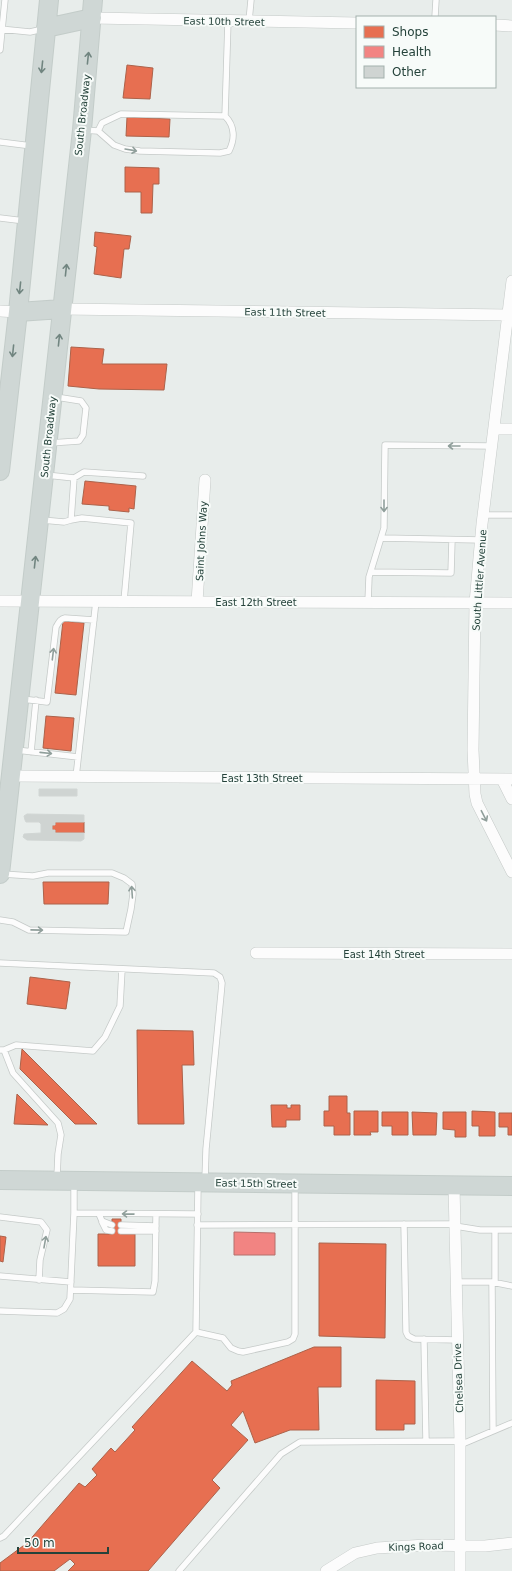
<svg xmlns="http://www.w3.org/2000/svg" width="512" height="1571" font-family="'DejaVu Sans',sans-serif">
	<style>
		.shops { fill: #e76f51; stroke: #ac624a }
		.health { fill: #f28482; stroke: #b4706c }
		.building { fill: #cfd4d2; stroke: #d1d6d4 }
		.lines { fill: none; stroke-linecap: round; stroke-linejoin: round }
		.service-casing { stroke: #c5cac8; stroke-width: 7 }
		.minor-casing { stroke: #c5cac8; stroke-width: 12 }
		.primary-casing { stroke: #c3ccc9; stroke-width: 20 }
		.service { stroke: #fcfcfc; stroke-width: 5.5 }
		.minor { stroke: #fcfcfc; stroke-width: 11 }
		.primary { stroke: #cfd7d5; stroke-width: 18 }
		.oneway { stroke: #718580 }
		.oneway2 { stroke: #909f9b }
		.labels { text-anchor: middle; stroke-width: 4; stroke-linejoin: round; paint-order: stroke }
		.street-label { font-size: 10px; fill: #24423a; stroke: #f7fbf9 }
	</style>
	<rect width="100%" height="100%" fill="#e8edeb"/>
	<path class="shops" d="M127 65 153 68 150 99 123 98Z
		M127 117 170 119 169 137 126 136Z
		M125 167 159 168V184H153L152 213H141V192H125Z
		M95 232 131 236 129 249H124L121 278 94 274 97 247 94 246Z
		M71 347 104 349 102 364H167L164 390 99 389 68 386Z
		M85 481 136 486 134 509 129 508V512L109 510V506L82 504Z
		M63 621 84 623 76 695 55 693Z
		M46 716 74 718 71 751 43 748Z
		M55 822H84V833H55V830H52V825H55Z
		M43 882H109L108 904H44Z
		M30 977 70 982 66 1009 27 1004Z
		M137 1030 193 1031 194 1065H182L184 1124H138Z
		M22 1049 97 1124H75L20 1069Z
		M17 1094 48 1125 14 1124Z
		M329 1096H347V1113H350V1135H334V1126H324V1111H329Z
		M271 1105H287V1108H291V1105H300V1120H286V1127H272Z
		M354 1111H378V1132H370L371 1135H354Z
		M472 1111 495 1112V1136H479V1126H472Z
		M382 1112H408V1135H392V1126H382Z
		M412 1112 437 1113 436 1135H413Z
		M443 1112H466V1137H455V1130L443 1129Z
		M499 1113H512V1135H508V1127H499Z
		M112 1219H121V1234H135V1266H98V1234H112Z
		M0 1236 6 1237 3 1262 0 1261Z
		M319 1243 386 1244 385 1338 319 1336Z
		M314 1347H341V1387H318L319 1430H290L255 1443 243 1411 231 1425 248 1440 212 1480 220 1488 148 1571H68L75 1564 70 1559 54 1571H0V1563L27 1543 79 1483 85 1487 97 1475 92 1469 111 1448 115 1452 135 1430 132 1427 192 1361 227 1391 232 1385 231 1381Z
		M376 1380 415 1381V1424H404V1430H376Z"/>
	<path class="health" d="M234 1232 275 1233V1255H234Z"/>
	<path class="building" d="M39 789H77V796H39Z
		M27 814 84 815V822H55V825H52V830H55V833H84V839L81 841 27 840 23 837 24 834 41 833V824L39 822H26L25 820 24 816Z"/>
	<g class="lines">
		<g class="service-casing">
			<path id="service" d="M435 17 436 0
				M249 21 251 0
				M0 29 30 32 43 29
				M0 50 5 0
				M225 116 228 21
				M83 130 98 131 114 145 125 149 140 151 220 153 229 151C235 139 235 126 225 116L121 114 102 123 98 131
				M0 142 32 146
				M0 218 25 221
				M50 443 79 441 83 435 86 408 81 401 56 397
				M74 478 84 472 143 476
				M484 515H512
				M42 520 64 522 71 520 74 478 46 475
				M71 520 82 518 131 523 124 601
				M382 538 481 540
				M371 572 451 573 452 540
				M368 602 369 577 384 528 385 445 492 446
				M22 699 47 702 56 627C59 622 60 619 65 618L94 620
				M16 750 78 757
				M31 752 36 700
				M76 777 96 601
				M0 920 13 922 29 930 126 932 131 909 133 894 132 884 124 878 112 873H48L33 876 2 874
				M0 963 214 973 220 977 222 983 221 994 206 1149 205 1180
				M0 1050H4L16 1045 93 1051 105 1037 120 1006 122 969
				M4 1050 13 1073 58 1123 61 1135 58 1154 57 1178
				M74 1213 198 1214
				M99 1214 102 1221 112 1225
				M0 1217 41 1222 47 1230 40 1260 39 1280
				M102 1222 106 1230 112 1231
				M404 1224 406 1332 408 1336 414 1339 457 1340
				M121 1225 156 1226
				M197 1225 455 1224
				M455 1226 480 1230H512
				M495 1230V1282
				M121 1231H156
				M0 1276 71 1282
				M456 1282H492L512 1286
				M492 1282 493 1431
				M71 1290 153 1292 155 1281 156 1215
				M0 1311 57 1313 64 1309 70 1299 74 1213V1183
				M196 1332 223 1338 231 1348 238 1351 243 1352 288 1342 293 1339 295 1334V1186
				M424 1339 426 1441
				M460 1445 512 1423
				M0 1538 4 1536 196 1332 198 1185
				M179 1571 281 1454 300 1442 460 1441"/>
		</g>
		<g class="minor-casing">
			<path id="minor" d="M92 18 357 23
				M495 25 512 26
				M512 281 482 524 475 603 473 750 475 794 477 803 512 872
				M62 309 508 315
				M0 311 18 312
				M495 429H512
				M0 601 512 603
				M197 602 205 480
				M11 776 512 779
				M502 779 512 799
				M256 953 512 954
				M454 1186 460 1441V1571
				M326 1571 355 1553 377 1548 426 1545 485 1546 512 1543"/>
		</g>
		<g class="primary-casing">
			<path id="primary" d="M46 28 92 18
				M18 312 62 309
				M0 471 18 312 49 0
				M0 874 82 130 93 0
				M0 1180 512 1186"/>
		</g>
		<use href="#service" class="service"/>
		<use href="#minor" class="minor"/>
		<use href="#primary" class="primary"/>
	</g>
	<defs><path id="oneway-shaft" d="M-6 0H5M1.5-3L5.5 0L1.5 3" fill="none" stroke-width="1.6" stroke-linecap="round" stroke-linejoin="round"/></defs>
	<g class="oneway">
		<use href="#oneway-shaft" transform="translate(88 58) rotate(-84)"/>
		<use href="#oneway-shaft" transform="translate(42 67) rotate(96)"/>
		<use href="#oneway-shaft" transform="translate(66 270) rotate(-84)"/>
		<use href="#oneway-shaft" transform="translate(20 288) rotate(96)"/>
		<use href="#oneway-shaft" transform="translate(59 340) rotate(-84)"/>
		<use href="#oneway-shaft" transform="translate(13 351) rotate(96)"/>
		<use href="#oneway-shaft" transform="translate(35 562) rotate(-84)"/>
	</g>
	<g class="oneway2">
		<use href="#oneway-shaft" transform="translate(131 150) rotate(10)"/>
		<use href="#oneway-shaft" transform="translate(454 446) rotate(-180)"/>
		<use href="#oneway-shaft" transform="translate(384 506) rotate(90)"/>
		<use href="#oneway-shaft" transform="translate(53 654) rotate(-83)"/>
		<use href="#oneway-shaft" transform="translate(46 753) rotate(6)"/>
		<use href="#oneway-shaft" transform="translate(484 816) rotate(63)"/>
		<use href="#oneway-shaft" transform="translate(132 892) rotate(-94)"/>
		<use href="#oneway-shaft" transform="translate(37 930) rotate(1)"/>
		<use href="#oneway-shaft" transform="translate(128 1214) rotate(-179)"/>
		<use href="#oneway-shaft" transform="translate(45 1242) rotate(-80)"/>
	</g>
	<g class="labels">
		<g class="street-label">
			<text transform="translate(224 21) rotate(1)" y="4">East 10th Street</text>
			<text transform="translate(82 115) rotate(-84)" y="4">South Broadway</text>
			<text transform="translate(285 312) rotate(1)" y="4">East 11th Street</text>
			<text transform="translate(48 437) rotate(-84)" y="4">South Broadway</text>
			<text transform="translate(201 541) rotate(-87)" y="4">Saint Johns Way</text>
			<text transform="translate(479 580) rotate(-86)" y="4">South Littler Avenue</text>
			<text x="256" y="606">East 12th Street</text>
			<text x="262" y="782">East 13th Street</text>
			<text x="384" y="958">East 14th Street</text>
			<text transform="translate(256 1183) rotate(1)" y="4">East 15th Street</text>
			<text transform="translate(458 1378) rotate(-92)" y="4">Chelsea Drive</text>
			<text transform="translate(416 1546) rotate(-2)" y="4">Kings Road</text>
		</g>
	</g>
	<rect x="356" y="16" width="140" height="72" fill="#f7fbf9" stroke="#a3b1ad"/>
	<rect x="364" y="26" width="20" height="12" fill="#e76f51" stroke="#a3b1ad"/>
	<text x="392" y="36" font-size="12" fill="#24423a">Shops</text>
	<rect x="364" y="46" width="20" height="12" fill="#f28482" stroke="#a3b1ad"/>
	<text x="392" y="56" font-size="12" fill="#24423a">Health</text>
	<rect x="364" y="66" width="20" height="12" fill="#cfd4d2" stroke="#a3b1ad"/>
	<text x="392" y="76" font-size="12" fill="#24423a">Other</text>
	<path d="M18 1547v6h90v-6" fill="none" stroke="#24423a" stroke-width="2"/>
	<text x="24" y="1547" font-size="12" fill="#24423a" stroke="#f7fbf9" stroke-width="3" paint-order="stroke">50 m</text>
</svg>
